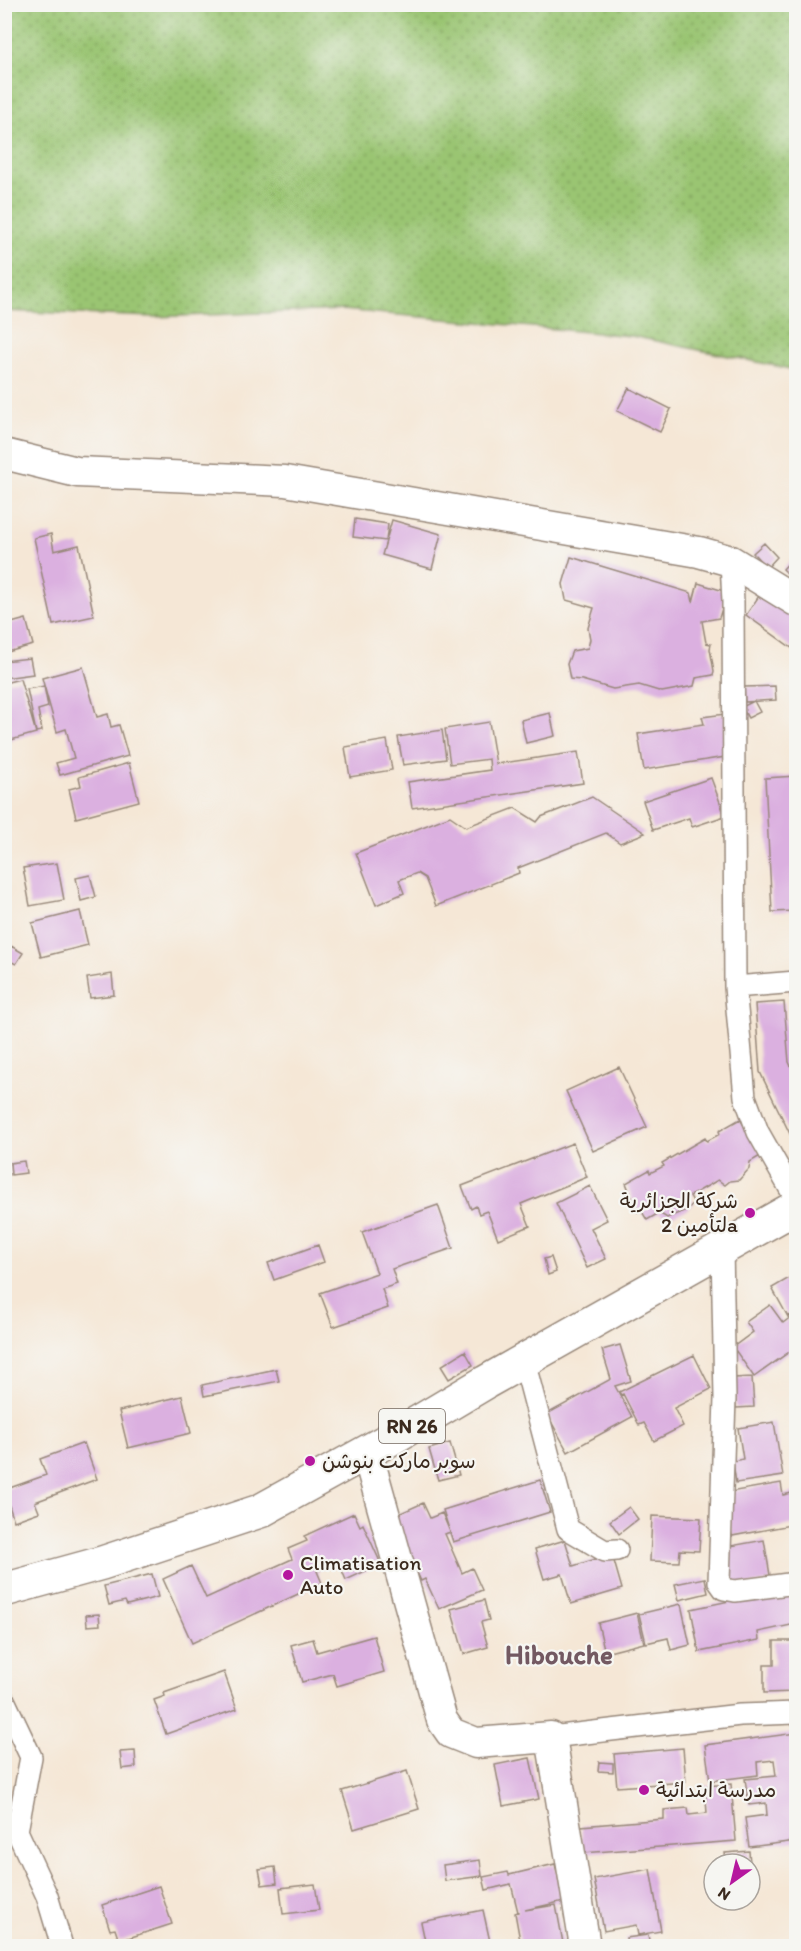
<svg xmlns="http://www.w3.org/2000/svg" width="801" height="1951" font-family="Itim,'Playpen Sans Arabic',sans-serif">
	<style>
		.grass { fill: url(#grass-dots); stroke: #6a7848; stroke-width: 1.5 }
		.building { fill: #dbb0e0 }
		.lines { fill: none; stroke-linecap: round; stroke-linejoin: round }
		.street-casing { stroke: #98887a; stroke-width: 24 }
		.secondary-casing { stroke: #98887a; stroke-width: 33 }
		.primary-casing { stroke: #98887a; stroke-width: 36 }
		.street { stroke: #fff; stroke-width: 21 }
		.secondary { stroke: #fff; stroke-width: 30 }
		.primary { stroke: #fff; stroke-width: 33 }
		.poi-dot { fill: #b5179e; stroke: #f6f6f2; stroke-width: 2 }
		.labels { text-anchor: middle; stroke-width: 4.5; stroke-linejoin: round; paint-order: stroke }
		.shield { fill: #f6f6f2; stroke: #73675e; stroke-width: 1.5 }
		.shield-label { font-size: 20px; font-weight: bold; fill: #3b2a1e }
		.poi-label { font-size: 21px; fill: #3b2a1e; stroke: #f6f6f2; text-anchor: start }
		.district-label { font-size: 27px; font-weight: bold; fill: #735962; stroke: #f6f6f2 }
	</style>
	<defs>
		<pattern id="grass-dots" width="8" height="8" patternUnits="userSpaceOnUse" patternTransform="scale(1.5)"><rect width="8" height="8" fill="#9ac572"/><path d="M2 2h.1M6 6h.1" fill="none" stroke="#7fa05d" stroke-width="1.8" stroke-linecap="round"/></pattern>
	</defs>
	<rect width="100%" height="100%" fill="#f6f6f2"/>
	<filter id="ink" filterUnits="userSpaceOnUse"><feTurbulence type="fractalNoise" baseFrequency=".0167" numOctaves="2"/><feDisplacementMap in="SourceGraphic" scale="12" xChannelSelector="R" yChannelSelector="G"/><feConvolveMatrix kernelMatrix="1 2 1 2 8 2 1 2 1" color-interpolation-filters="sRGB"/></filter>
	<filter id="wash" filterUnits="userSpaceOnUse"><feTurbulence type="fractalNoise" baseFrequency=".008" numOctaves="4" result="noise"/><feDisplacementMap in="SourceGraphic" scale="24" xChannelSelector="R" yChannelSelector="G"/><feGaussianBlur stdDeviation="1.35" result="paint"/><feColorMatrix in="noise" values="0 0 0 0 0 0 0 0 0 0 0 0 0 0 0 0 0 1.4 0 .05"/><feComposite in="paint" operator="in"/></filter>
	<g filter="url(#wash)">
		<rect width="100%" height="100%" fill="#f5e7d6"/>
		<path class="grass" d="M5 4 796 5V370L632 336 343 310 154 317 5 311Z"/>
		<g id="blocks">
			<path class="building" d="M629 388 671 409 660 432 617 411Z
				M355 519 388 524 386 541 353 537Z
				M392 520 441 534 432 569 382 555Z
				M51 534 54 551 79 545 94 616 53 625 34 538Z
				M764 543 777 557 767 568 753 553Z
				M796 555V582L783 569Z
				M571 557 691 593 693 602 698 583 727 592 719 618 702 621 706 643 711 644 710 649 714 671 713 675 696 678 694 686 662 692 639 685 613 689 582 680 570 679 567 664 572 651 588 648 590 639 588 628 594 608 566 600 563 584Z
				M763 590 796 614V651L746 615Z
				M26 619 33 645 4 653V625Z
				M30 658 33 674 4 678V661Z
				M83 667 97 717 108 714 111 727 119 725 128 756 60 775 56 763 74 758 66 729 57 732 42 678Z
				M20 679 36 733 4 742V683Z
				M44 686 48 707 38 710 42 731 36 732 27 689Z
				M775 686 776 700 745 702 744 687Z
				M754 701 760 712 748 718 742 707Z
				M550 713 555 736 526 743 521 720Z
				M725 714V757L644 770 638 734 704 724 702 717Z
				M489 722 496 764 578 752 583 783 412 808 408 782 490 770 489 759 450 764 445 729Z
				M442 730 446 759 403 765 398 737Z
				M387 740 392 770 350 777 345 747Z
				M129 763 139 801 76 818 69 789 81 786 79 777Z
				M796 776V911L772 912 765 778Z
				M711 778 725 816 692 827 689 818 653 830 643 801Z
				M592 797 645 833 620 843 606 833 518 868 519 873 436 906 425 878 417 873 399 880 404 893 376 905 356 853 450 816 466 827 515 808 537 822 541 817Z
				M57 863 64 900 30 906 23 868Z
				M90 875 96 897 81 901 76 878Z
				M80 911 88 945 41 957 32 923Z
				M11 946 23 953 16 964 4 958Z
				M112 974 114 995 90 998 87 978Z
				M796 987V1018L792 1019 790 988Z
				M784 1002 789 1062 796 1077V1133L791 1136 760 1072 755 1004Z
				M619 1067 647 1127 593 1151 566 1091Z
				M740 1119 762 1155 750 1162 749 1169 739 1180 730 1181 725 1185 718 1180 690 1196 694 1203 686 1210 667 1218 659 1213 647 1220 641 1210 638 1212 626 1183 649 1170 650 1173 664 1166 662 1163 705 1138 707 1141 720 1134 719 1131Z
				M573 1143 587 1177 521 1204 530 1226 498 1239 487 1211 479 1214 476 1206 471 1209 462 1186Z
				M24 1161 26 1173 11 1175 10 1163Z
				M590 1186 607 1220 591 1228 606 1259 587 1268 556 1203Z
				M438 1205 453 1248 392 1269 397 1284 382 1289 388 1308 333 1327 320 1293 377 1273 362 1232Z
				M318 1245 324 1262 274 1280 268 1263Z
				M551 1257 556 1272 548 1275 544 1259Z
				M796 1274V1312L788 1317 772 1288Z
				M770 1305 783 1323 796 1313V1347L754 1377 733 1347 753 1332 746 1322Z
				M620 1345 631 1381 615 1386 632 1417 568 1452 547 1414 611 1379 602 1350Z
				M465 1351 473 1365 449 1379 441 1366Z
				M694 1355 711 1389 674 1408 683 1426 654 1441 644 1423 639 1425 623 1394 621 1395 619 1392Z
				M276 1369 279 1381 204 1396 202 1385Z
				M752 1377 754 1407 736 1408 734 1378Z
				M182 1396 191 1433 128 1448 119 1411Z
				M774 1422 783 1476 736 1483 733 1461 743 1459 738 1428Z
				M84 1443 97 1479 35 1502 39 1512 14 1521 4 1490 46 1475 40 1459Z
				M450 1443 459 1475 438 1480 429 1449Z
				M540 1480 550 1512 453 1542 443 1510Z
				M781 1483 783 1495 796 1492V1524L732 1536 724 1493Z
				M423 1503 430 1518 442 1513 450 1532 445 1534 462 1573 472 1568 482 1590 439 1609 425 1579 421 1581 407 1551 385 1520Z
				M629 1507 638 1519 619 1534 610 1521Z
				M354 1513 360 1526 363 1524 381 1564 346 1580 338 1561 317 1571 322 1583 192 1643 163 1579 191 1566 206 1598 292 1559 288 1549 307 1541 304 1536Z
				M652 1516 701 1518 699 1551 680 1550 679 1562 650 1561Z
				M565 1540 573 1566 612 1554 622 1589 571 1604 562 1574 544 1579 535 1549Z
				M764 1540 771 1581 731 1588 725 1547Z
				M152 1574 158 1597 127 1605 125 1601 109 1605 104 1586Z
				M705 1578 708 1593 679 1600 675 1584Z
				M796 1587V1624L758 1632 759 1640 699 1652 691 1609Z
				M484 1600 489 1620 481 1622 488 1647 464 1654 451 1609Z
				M681 1604 690 1645 671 1650 668 1638 646 1643 639 1614Z
				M637 1613 644 1643 605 1653 598 1623Z
				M99 1614 100 1625 87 1626 86 1615Z
				M374 1636 384 1672 337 1686 333 1674 302 1682 291 1645 313 1639 317 1652Z
				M774 1641H796V1692L764 1693V1665H774Z
				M224 1672 237 1709 166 1734 154 1700 165 1696 164 1693Z
				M796 1733V1841L749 1847 745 1818 767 1815 766 1803 749 1805 745 1779 776 1776 774 1760 757 1762 758 1775 710 1781 705 1745Z
				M683 1748 686 1782 617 1787 614 1754Z
				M135 1751 136 1767 122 1769 120 1752Z
				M530 1758 539 1799 503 1806 495 1765Z
				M599 1762 613 1763V1772L598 1771Z
				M407 1771 419 1809 354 1829 342 1791Z
				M731 1784 736 1841 583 1853 581 1826 664 1819V1810L688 1808 689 1815 707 1813 705 1786Z
				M749 1851 750 1864H715V1862L726 1861 725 1853Z
				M480 1860 482 1876 445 1881 443 1865Z
				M555 1864 564 1901 525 1910 556 1905 563 1943 545 1946H521L515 1913 518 1912 511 1884 486 1890 483 1877 508 1872 509 1875Z
				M275 1867 277 1883 262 1885 259 1869Z
				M650 1869 661 1931 638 1935 636 1925 604 1931 594 1879Z
				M315 1884 319 1910 283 1914 280 1888Z
				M159 1886 172 1924 119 1941 115 1929 110 1930 102 1905Z
				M483 1910 491 1946H426L421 1922Z
				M648 1935 650 1946H627L626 1938Z"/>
		</g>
	</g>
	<g filter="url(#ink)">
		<use href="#blocks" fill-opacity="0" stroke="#98887a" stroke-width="1.5"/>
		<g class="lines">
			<g class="street-casing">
				<path id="street" d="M731 561 733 602 735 987 745 1097 758 1132 796 1199
					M735 987 796 982
					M722 1249 725 1398 719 1582 724 1589 735 1591 796 1583
					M524 1361 568 1529 605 1551 617 1550
					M4 1700 31 1757 17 1831 47 1896 62 1946
					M551 1737 740 1715 796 1713"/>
			</g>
			<g class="secondary-casing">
				<path id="secondary" d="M4 454 77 472 285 481 699 552 731 561 796 601
					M367 1452 442 1720 451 1733 476 1743 551 1737 585 1946"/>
			</g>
			<g class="primary-casing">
				<path id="primary" d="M4 1590 102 1563 260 1511 392 1438 486 1382 796 1207"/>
			</g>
			<use href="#street" class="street"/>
			<use href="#secondary" class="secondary"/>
			<use href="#primary" class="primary"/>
		</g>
	</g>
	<g class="poi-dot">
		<circle cx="750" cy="1213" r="6"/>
		<circle cx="310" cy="1461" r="6"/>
		<circle cx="288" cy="1575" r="6"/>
		<circle cx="644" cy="1790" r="6"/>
	</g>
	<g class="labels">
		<rect class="shield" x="379" y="1409" width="66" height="34" rx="4.5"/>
		<g class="shield-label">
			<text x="412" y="1433">RN 26</text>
		</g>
		<g class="poi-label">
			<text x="738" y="1208" text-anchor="end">شركة الجزائرية<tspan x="738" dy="24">لتأمين 2a</tspan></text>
			<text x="322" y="1468">سوبر ماركت بنوشن</text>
			<text x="300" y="1570">Climatisation<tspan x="300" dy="24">Auto</tspan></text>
			<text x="656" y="1797">مدرسة ابتدائية</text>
		</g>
		<g class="district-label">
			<text x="559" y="1664">Hibouche</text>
		</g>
	</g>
	<rect width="801" height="1951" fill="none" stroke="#f6f6f2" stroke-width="24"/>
	<g transform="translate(732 1882) rotate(214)"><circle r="28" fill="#f6f6f2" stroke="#aba49d" stroke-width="1.5"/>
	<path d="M0-4.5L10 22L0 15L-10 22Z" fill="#b5179e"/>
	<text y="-9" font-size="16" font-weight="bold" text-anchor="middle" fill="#3b2a1e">N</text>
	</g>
</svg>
